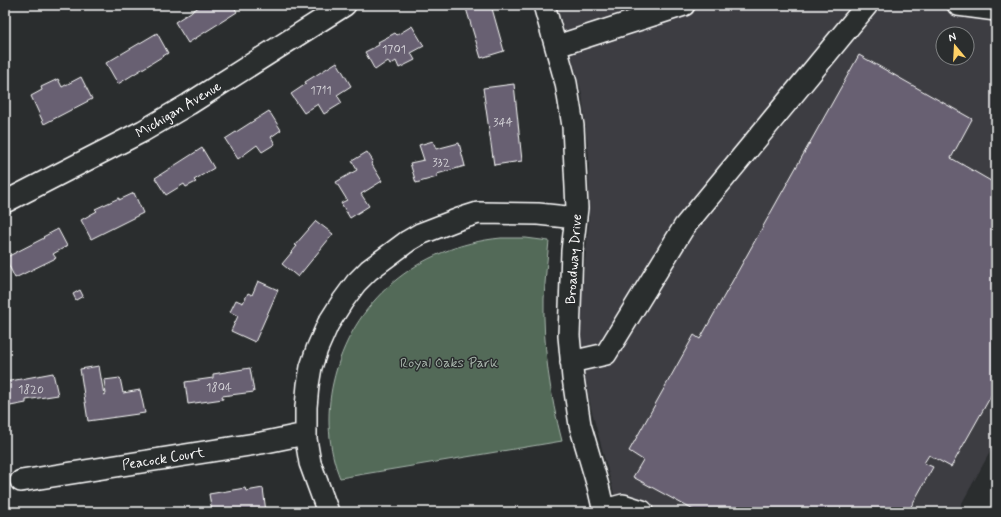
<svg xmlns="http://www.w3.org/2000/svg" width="1001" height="517" font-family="Mynerve,sans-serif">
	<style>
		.built { fill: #3d3d42; fill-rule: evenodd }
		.green { fill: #526b59; stroke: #a8b5ac }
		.building { fill: #686172; stroke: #fff }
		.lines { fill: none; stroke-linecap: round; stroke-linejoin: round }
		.minor-casing { stroke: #fff; stroke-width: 24 }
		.minor { stroke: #2a2d2e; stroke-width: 21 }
		.labels { text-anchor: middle; stroke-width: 3; stroke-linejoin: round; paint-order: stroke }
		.number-label { font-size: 12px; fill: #d9d8dc }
		.street-label { font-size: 14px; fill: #fff; stroke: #2a2d2e }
		.park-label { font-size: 14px; fill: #a8b5ac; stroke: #2a2d2e }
	</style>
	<rect width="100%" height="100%" fill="#2a2d2e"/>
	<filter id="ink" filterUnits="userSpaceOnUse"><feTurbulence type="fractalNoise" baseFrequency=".025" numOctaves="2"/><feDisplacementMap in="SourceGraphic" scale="8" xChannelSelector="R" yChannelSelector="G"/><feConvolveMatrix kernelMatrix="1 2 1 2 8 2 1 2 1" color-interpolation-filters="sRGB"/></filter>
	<g filter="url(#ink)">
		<path class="built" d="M557 5H996V441L957 512H619L591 408 583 366 581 337 582 290 589 221V157L582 94ZM943 34H967V58H943Z"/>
		<path class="green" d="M501 238H526L549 241C547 261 545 280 544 299 543 348 550 395 562 441L340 478C328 449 326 414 333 383 351 301 418 246 501 238Z"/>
		<path class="building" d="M202 5H233L237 12 188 43 175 22Z
			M465 5H491L504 51 481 58Z
			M412 26 424 46 411 53 415 60 399 68 396 61 390 65 388 61 375 70 365 52 379 45 378 42 395 33 397 35Z
			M157 33 168 53 118 84 106 63Z
			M859 55 972 119 951 158 996 184V387L951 467 929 455 924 463 933 467 908 512H697L633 477 643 460 629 451 694 335 700 339Z
			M337 62 351 86 337 95 342 103 324 114 318 104 304 113 291 94 306 84 305 82Z
			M81 77 92 99 44 124 31 96 42 90 41 87 58 79 62 87Z
			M514 84 522 161 494 165 483 88Z
			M269 111 281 130 271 137 275 144 262 152 257 145 238 159 225 139Z
			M433 141 436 149 459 143 465 166 437 174V177L416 183 410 163 424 160 419 145Z
			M202 148 214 168 194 180 196 182 186 187 184 184 166 195 155 178Z
			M367 152 373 161 371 163 382 181 361 194 369 206 350 218 341 203 347 200 336 182 357 170 352 161Z
			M134 193 143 213 91 239 81 220 97 211 95 209 119 198V200Z
			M316 221 333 234 298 277 282 264 297 246 295 245Z
			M58 229 67 246 53 254 56 258 15 278 5 258 44 238 43 237Z
			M258 281 278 290 255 342 231 331 238 316 230 312 236 300 243 303 248 293 252 295Z
			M80 290 83 296 76 300 73 294Z
			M99 366 104 395 106 394 104 380 120 378 123 393 140 390 145 413 88 421 80 369Z
			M250 368 254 392 222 396 223 399 188 404 185 382 213 378V374Z
			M53 373 58 395 26 400V403L5 407V382Z
			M245 488 246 491 263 488 266 512H212L209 494Z"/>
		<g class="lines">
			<g class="minor-casing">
				<path id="minor" d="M544 5 566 83 573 126 577 208 572 251 569 336 573 378 580 425 598 486 604 512
					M958 5 996 10
					M557 46 684 5
					M5 202 143 131 189 104 345 5
					M571 362 606 354 684 227 867 5
					M21 481 261 443 305 434
					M604 510 623 505 642 511V512
					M328 512 310 463 306 439V407L308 385 311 367 317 349 328 324 342 302 356 283 369 270 408 241 420 234 459 219 478 213 538 214 576 218"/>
			</g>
			<use href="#minor" class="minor"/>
		</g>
	</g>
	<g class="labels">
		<g class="number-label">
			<text x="394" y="53">1701</text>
			<text x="321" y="94">1711</text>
			<text x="503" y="126">344</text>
			<text x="441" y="166">332</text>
			<text x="219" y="391">1804</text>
			<text x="31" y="393">1820</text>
		</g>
		<g class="street-label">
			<text transform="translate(178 109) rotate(-31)" y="5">Michigan Avenue</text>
			<text transform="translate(573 259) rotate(-86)" y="5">Broadway Drive</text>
			<text transform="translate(163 458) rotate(-9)" y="5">Peacock Court</text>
		</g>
		<g class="park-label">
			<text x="449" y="367">Royal Oaks Park</text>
		</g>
	</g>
	<rect width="1001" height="517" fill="none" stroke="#2a2d2e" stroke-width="20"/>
	<rect x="10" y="10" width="981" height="497" fill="none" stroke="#fff" stroke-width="1.5" filter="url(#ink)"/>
	<g transform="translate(955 46) rotate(342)"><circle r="19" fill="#2a2d2e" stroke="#7f8182"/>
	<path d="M0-3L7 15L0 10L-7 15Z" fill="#ffd166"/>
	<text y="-6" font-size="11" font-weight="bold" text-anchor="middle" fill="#ffffff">N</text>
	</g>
</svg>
